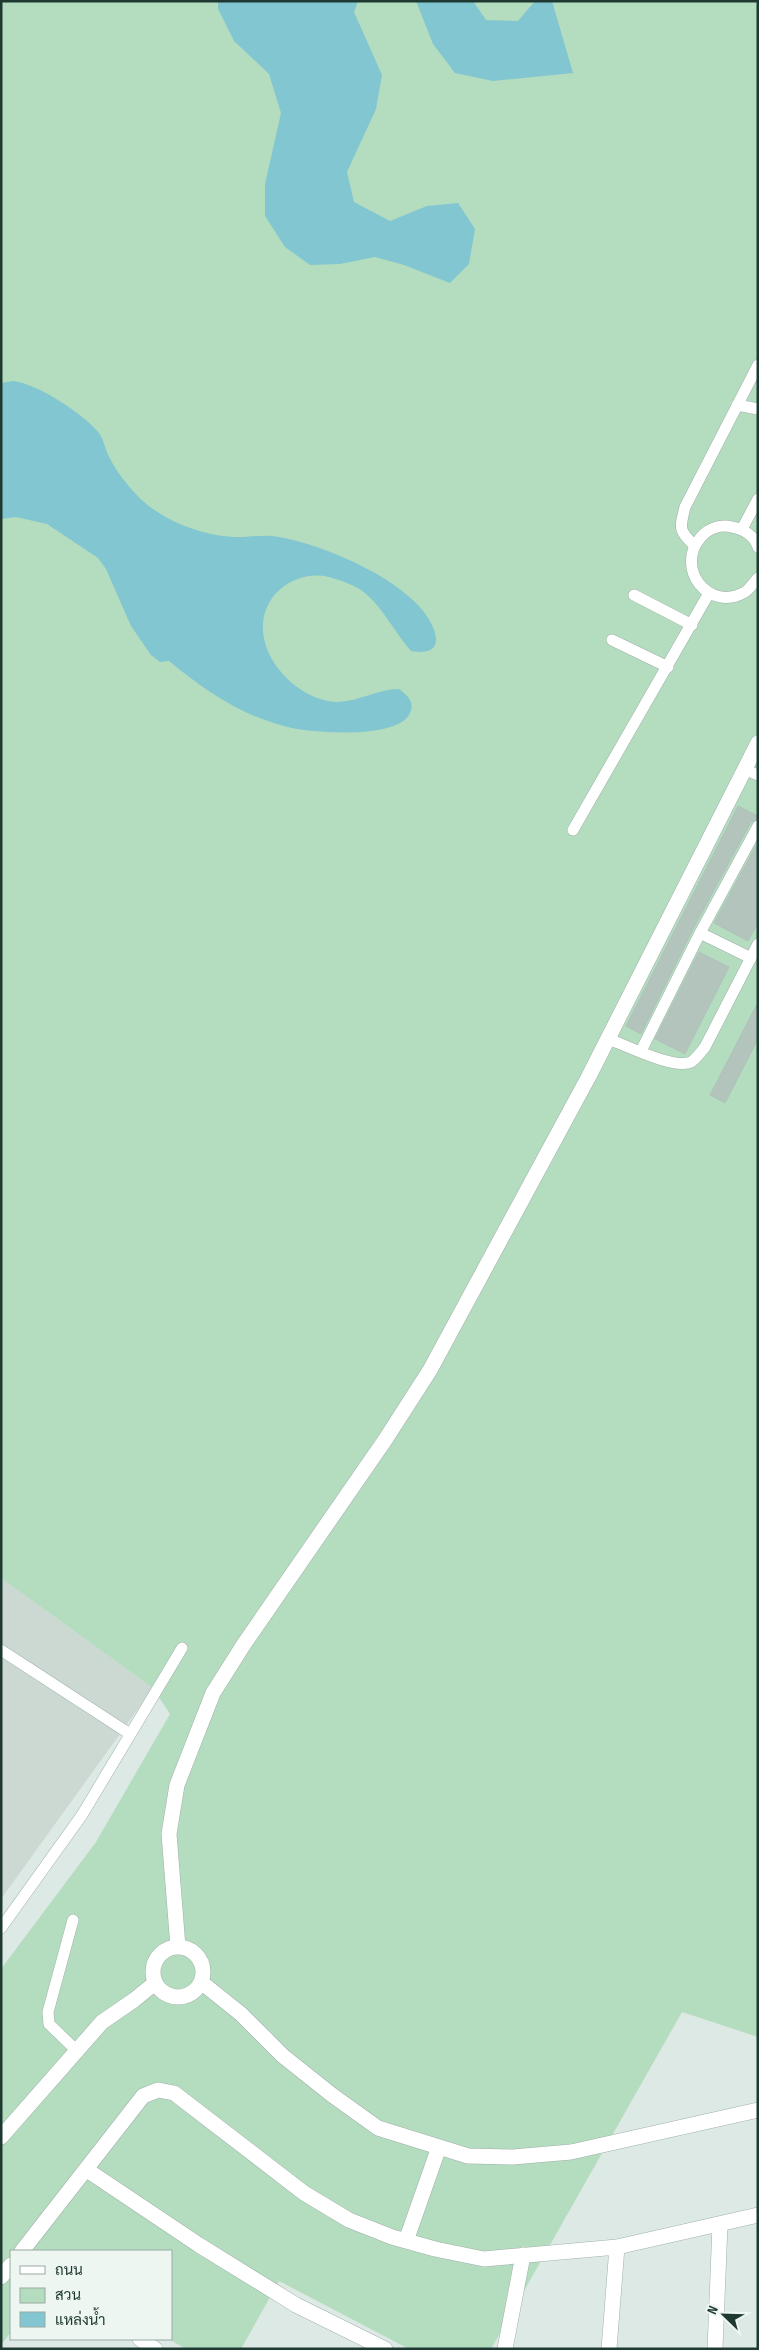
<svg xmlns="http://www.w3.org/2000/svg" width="759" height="2350" font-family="'Sofia Sans Condensed',Sarabun,sans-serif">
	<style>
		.built { fill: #cbd9d2 }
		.green { fill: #b4dcbe }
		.water { fill: #82c6d1 }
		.building { fill: #b2c4bc; stroke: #afc3ba }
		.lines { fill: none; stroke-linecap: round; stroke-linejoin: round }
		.service-casing { stroke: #a0b1ab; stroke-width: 12 }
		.minor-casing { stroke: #a0b1ab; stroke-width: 16 }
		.service { stroke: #fff; stroke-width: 11 }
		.minor { stroke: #fff; stroke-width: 15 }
	</style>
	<rect width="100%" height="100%" fill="#dde9e4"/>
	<path class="built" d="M1 1578 153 1688 1 1899Z"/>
	<path class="green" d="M1 1H758V2037L682 2012 491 2349H409L279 2281 241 2349H186L169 2339H171V2251H11V2332L1 2345V1969L96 1842 170 1714 153 1688 1 1578Z"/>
	<path class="water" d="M218 1H358L354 12 382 75 376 109 347 172 354 202 390 221 427 206 458 203 475 229 469 264 450 283 404 265 375 257 340 264 310 265 285 247 265 216V184L281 113 269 74 234 41 218 9Z
		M416 1H473L486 20 518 21 535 1H552L573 73 493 81 455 73 433 44Z
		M13 381C36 383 84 414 99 433 104 440 105 449 109 457 120 478 139 501 159 513 181 527 212 537 238 537 252 537 265 534 279 537 324 545 396 576 424 612 439 632 445 657 411 651 395 633 384 609 366 594 356 585 342 581 329 577 299 570 266 590 263 623 260 659 295 695 328 701 352 706 375 689 399 689 406 694 414 701 411 710 405 740 314 733 292 728 243 717 207 692 169 661L160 662 151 655 131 626 106 569 98 558 47 524 16 517 1 519V383Z"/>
	<path class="building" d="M738 806 758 816V819L751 822 693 929 641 1034 626 1026Z
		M758 842V923L748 941 714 923Z
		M699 952 729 967 685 1054 655 1039Z
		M758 1002V1039L725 1103 710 1095Z"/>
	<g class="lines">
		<g class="service-casing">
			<path id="service" d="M737 405 758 409
				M742 529 758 499
				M694 545C678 530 680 528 685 507L758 365
				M758 547C754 535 743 529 732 527 721 524 709 528 701 537 674 568 709 613 745 592 750 589 754 582 758 578
				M634 595 692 625
				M612 640 668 667
				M744 769 758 775
				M573 830 709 593
				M700 933 751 958
				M608 1039C626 1045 674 1070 691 1062 696 1059 701 1052 705 1047L758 944
				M641 1051 700 933 758 826
				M1 1650 130 1734
				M73 1920 48 2012 49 2024 76 2050
				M1 1928 82 1815 182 1648"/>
		</g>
		<g class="minor-casing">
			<path id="minor" d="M178 1947 169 1834 177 1785 213 1693 244 1644 385 1440 430 1370 589 1076 758 743
				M153 1972a25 25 0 1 1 50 0a25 25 0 1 1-50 0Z
				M201 1982 241 2014 283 2056 332 2095 378 2128 468 2156 513 2157 571 2152 758 2110
				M1 2137 102 2022 134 2000 155 1983
				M87 2170 199 2245 296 2305 385 2349
				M406 2241 439 2147
				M22 2251 143 2096 158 2090 174 2093 304 2193 349 2220 392 2237 435 2249 484 2259 617 2247 758 2215
				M1 2277 11 2265
				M140 2339 155 2349
				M505 2349 523 2255
				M609 2349 617 2247
				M715 2349 720 2225"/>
		</g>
		<use href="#service" class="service"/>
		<use href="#minor" class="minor"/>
	</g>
	<rect width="759" height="2350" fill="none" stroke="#1e3931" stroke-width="5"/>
	<rect x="10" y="2250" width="162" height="90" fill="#edf6f1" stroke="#9aaaa4"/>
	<rect x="20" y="2266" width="25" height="8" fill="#ffffff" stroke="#9aaaa4"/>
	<text x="55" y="2275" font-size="15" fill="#1e3931">ถนน</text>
	<rect x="20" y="2288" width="25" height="15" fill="#b4dcbe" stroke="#9aaaa4"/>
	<text x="55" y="2300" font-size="15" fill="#1e3931">สวน</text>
	<rect x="20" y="2312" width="25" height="15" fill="#82c6d1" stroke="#9aaaa4"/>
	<text x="55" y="2325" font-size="15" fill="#1e3931">แหล่งน้ำ</text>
	<g transform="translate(724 2315) rotate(293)" stroke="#edf6f1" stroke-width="4" paint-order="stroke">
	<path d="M0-4L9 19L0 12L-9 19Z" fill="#1e3931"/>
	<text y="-8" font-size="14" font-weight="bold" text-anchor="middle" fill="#1e3931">N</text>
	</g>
</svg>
